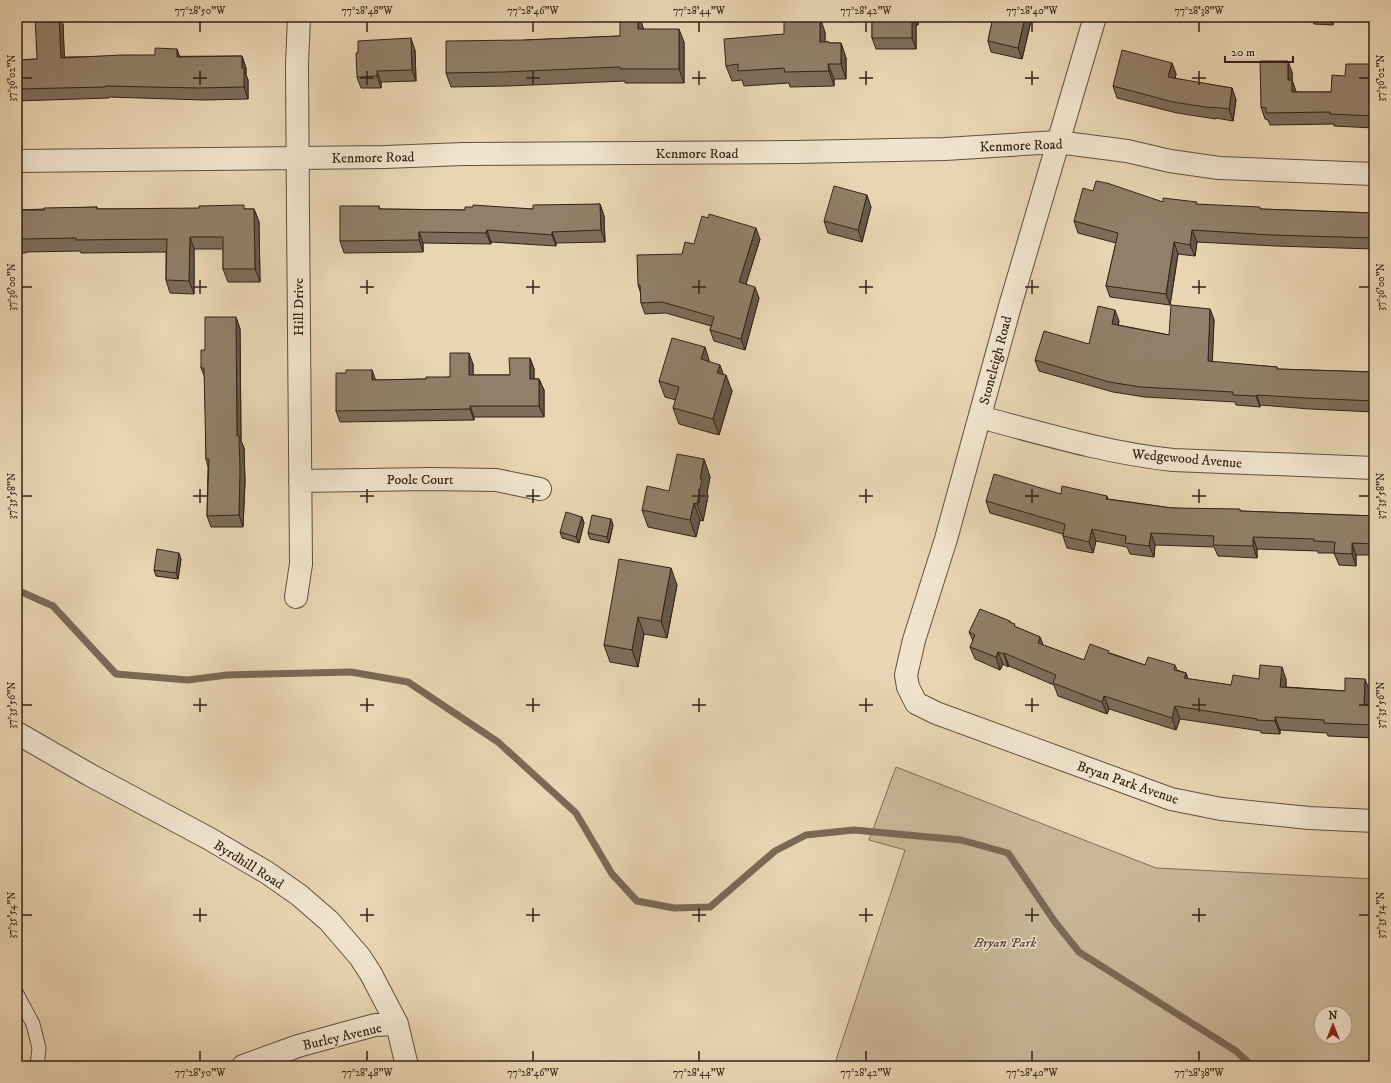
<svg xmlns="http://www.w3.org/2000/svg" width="1391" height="1083" font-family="'IM FELL DW Pica',serif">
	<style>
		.green { fill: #cab799; stroke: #7e6c58; fill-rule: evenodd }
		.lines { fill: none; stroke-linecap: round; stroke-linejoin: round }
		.stream { stroke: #7b6955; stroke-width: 7 }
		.service-casing { stroke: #604f3f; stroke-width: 15 }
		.minor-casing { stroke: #604f3f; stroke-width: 24 }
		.service { stroke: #f1e4ce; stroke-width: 13 }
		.minor { stroke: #f1e4ce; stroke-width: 22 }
		.wall { fill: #7d6d5a; stroke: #322218 }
		.shaded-wall { fill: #66594a; stroke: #322218 }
		.building { fill: #917f69; stroke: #322218 }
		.ticks { fill: none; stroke: #322218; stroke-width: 1.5 }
		.labels { text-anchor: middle; stroke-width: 3; stroke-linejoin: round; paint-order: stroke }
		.street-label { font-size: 14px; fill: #322218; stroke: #f1e4ce }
		.park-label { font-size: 14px; font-style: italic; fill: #584738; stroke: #f1e4ce }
		.neatline { fill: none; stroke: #322218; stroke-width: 1.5 }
		.ticks-label { font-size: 10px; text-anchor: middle; fill: #322218 }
	</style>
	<rect width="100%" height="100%" fill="#e9d5b3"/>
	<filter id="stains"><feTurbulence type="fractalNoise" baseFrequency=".005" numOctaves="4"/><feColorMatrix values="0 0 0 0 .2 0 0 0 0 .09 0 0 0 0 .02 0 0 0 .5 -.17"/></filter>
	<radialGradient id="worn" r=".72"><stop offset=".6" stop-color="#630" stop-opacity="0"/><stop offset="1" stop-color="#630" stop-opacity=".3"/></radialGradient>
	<path class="green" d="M896 767 1156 868 1374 879V1066H834L905 850 869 840ZM1321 1013H1345V1037H1321Z"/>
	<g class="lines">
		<path class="stream" d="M17 590 53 606 116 674 188 680 227 675 351 672 408 682 498 742 576 813 612 874 637 901 674 908 710 907 775 851 806 835 854 830 961 840 1008 853 1055 922 1079 952 1236 1051 1252 1066"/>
		<g class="service-casing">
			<path id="service" d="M17 994 33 1024 39 1048 37 1066"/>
		</g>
		<g class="minor-casing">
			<path id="minor" d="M1095 17 1010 306 946 539 914 640 906 675 908 687 916 703 936 713 1171 799 1221 809 1309 818 1374 821
				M17 161 385 157 463 154 796 152 945 149 1057 142 1127 151 1170 161 1219 168 1374 174
				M980 417C1044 434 1107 453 1173 460L1374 468
				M300 481 430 479 496 480 540 489
				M296 597 301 564 298 214 297 64 299 17
				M17 733 90 775 208 838 266 872 299 895 329 921 360 957 371 974 397 1024 407 1066
				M243 1066 298 1046 375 1025 397 1024"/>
		</g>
		<use href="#service" class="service"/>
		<use href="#minor" class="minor"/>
	</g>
	<path class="wall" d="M167 17H188V19H168Z
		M872 17H918V25H916V49H876L872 38Z
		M992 17H1032L1022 59 991 52 988 41 993 17Z
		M1286 17H1311V19H1287Z
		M1333 17V25L1314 24 1312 18Z
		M63 24 64 57 242 56 246 68V75L248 80V99L203 100 109 97V98L17 101V60L37 59Z
		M643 27V29L684 42V83H625V81L508 86 451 87 446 73 525 40 620 36Z
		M825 32V42H829V43H841L846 58V79H834V86L790 87 789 83 744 86 742 80 732 81 726 66Z
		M415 50 416 81 381 82V88H361L357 77Z
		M1172 63 1176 74 1175 79 1232 88 1236 100 1233 121 1216 118V119L1177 113 1117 98 1113 86Z
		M1374 64V128L1334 126V124L1270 125 1268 120 1265 119 1261 107 1292 72V80L1296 92H1331L1345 76Z
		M1093 191 1163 202 1260 209 1374 213V249L1275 246 1197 242 1195 256 1178 254 1170 305 1110 297 1106 286 1116 243 1078 233 1074 221Z
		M600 204 604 216 605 242 556 243V246L491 242V244L423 243V252L344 253 340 241 379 206 380 209 465 210 533 209Z
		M97 207 98 209H254L259 222 260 282H228L223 269V249H194V294L170 293 166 280V252L81 253 80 251 26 252V253H17V210Z
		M871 207 862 242 828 233 824 221Z
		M760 239 746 284 759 298 745 350 714 341 710 330 711 326 666 313 645 314 641 303V294L638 285 682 254Z
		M1210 309 1214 320 1212 362 1277 367 1278 369 1374 372V412L1310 409 1260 405V407L1236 405 1235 402 1145 397 1113 392 1039 371 1035 360 1089 344 1119 321 1118 325 1169 335Z
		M236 317 240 329 241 441 244 448 245 482 243 527H211L207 516 208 467 206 459 205 378 201 368 205 350Z
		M530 358 534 369V379H539L544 390V417H474V420L340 422 336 411 346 373 372 370 375 380 426 379 450 377 473 364V375H510Z
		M710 362 723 375 732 391 719 435 679 424 673 408 676 400 665 397 659 381Z
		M704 459 710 477 707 493 708 496 703 521 700 520 696 537 648 527 642 510 669 491Z
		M1061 494 1107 496 1108 499 1172 508 1240 511 1374 516V555H1356V566L1339 565 1334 553H1318V551L1257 549V558L1218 556 1214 547 1155 545 1154 557 1130 554 1127 547 1096 541 1093 553 1067 548 1063 536V534L990 513 986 501Z
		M582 517 584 523 579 543 562 538 560 532Z
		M611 519 613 525 609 543 590 539 588 533Z
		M181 559 178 579 156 576 154 570Z
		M677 585 667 638 644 634 638 667 610 662 604 645Z
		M1010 621 1011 623 1016 627 1040 637 1043 645 1084 660 1110 653 1145 665H1175L1177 670 1186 673 1188 679 1231 685 1259 679H1286V687L1345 691 1370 692 1369 706H1374V738L1328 736 1327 733 1280 730V734L1261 733V731L1180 719 1176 730 1109 709 1107 714 1058 696 1054 685 1009 666 1008 667 1003 664 1000 670 975 659 970 647 973 641 969 632Z"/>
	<path class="shaded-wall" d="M59 17H60L63 24 65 69 61 58Z
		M638 17H640L643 27V42L638 29Z
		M820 17 825 32V57L820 42Z
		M912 17H913L916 25V49L912 38Z
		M915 17H918V25Z
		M1025 17H1032L1022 59 1018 48Z
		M1331 17H1333V25L1331 19Z
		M679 29 684 42V83L679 69Z
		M411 38 415 50 416 81 412 70Z
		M841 43 846 58V79L841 64Z
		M177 49 181 60 177 57Z
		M242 56 246 68V75L248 80V99L244 87 242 68Z
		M1288 61 1292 72V80L1296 91 1297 103 1288 80Z
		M1172 63 1176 74 1172 89 1168 77Z
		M828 64 834 79V86L829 71Z
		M377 71 381 82V88L377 76Z
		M1232 88 1236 100 1233 121 1229 109Z
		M867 195 871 207 862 242 858 230Z
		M600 204 604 216 605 242 601 230Z
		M254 209 259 222 260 282 255 269Z
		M756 228 760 239 743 293 739 282Z
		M487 230 491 242V244L486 233Z
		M1192 230 1197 242 1195 256 1190 245Z
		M419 232 423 243V252L419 240Z
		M552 232 556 243V246L552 235Z
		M190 237 194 249V294L189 281Z
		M1174 242 1178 254 1170 305 1166 294Z
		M755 287 759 298 745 350 741 339Z
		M1210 309 1214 320 1212 372 1208 361Z
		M1115 310 1119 321 1116 335 1112 324Z
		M236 317 240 329 241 441 244 448 245 482 243 527 239 515 237 436Z
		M705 347 710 363 701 359Z
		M469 353 473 364V386L469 375Z
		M530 358 534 369V390L530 379Z
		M720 365 725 379 726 375 732 391 719 435 713 419 717 373Z
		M372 370 376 381 372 380Z
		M539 379 544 390V417L539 406Z
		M1257 395 1260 405V407L1256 396Z
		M470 406 474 417V420L470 409Z
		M704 459 710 477 707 493 708 496 703 521 697 504 700 479Z
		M694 503 700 520 696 537 690 520Z
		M582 517 584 523 579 543 576 537Z
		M611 519 613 525 609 543 607 537Z
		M1092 529 1096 541 1093 553 1089 542Z
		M1151 533 1155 545 1154 557 1149 546Z
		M1253 537 1257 549V558L1253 546Z
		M1352 543 1356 555V566L1352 554Z
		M179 553 181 559 178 579 176 573Z
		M671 568 677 585 667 638 661 621Z
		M638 617 644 634 638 667 632 650Z
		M1040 637 1045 650 1038 643Z
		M998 652 1003 664 1000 670 996 657Z
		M1004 653 1009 666 1008 667 1004 654Z
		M1282 667 1286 679 1285 699 1280 687Z
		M1186 673 1190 686 1184 678Z
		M1365 679 1370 692 1369 718 1364 705Z
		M1104 696 1109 709 1107 714 1102 702Z
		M1175 706 1180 719 1176 730 1172 718Z
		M1275 717 1280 730V734L1275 721Z"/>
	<path class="building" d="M35 17H59L61 58 121 55H155V48L177 49V57L242 56V68H244V87L199 88 105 86V87L17 89V60L37 59Z
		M620 17H638V29H679V69H620V67L503 72 446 73V41L525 40 620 36Z
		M784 17H820V42H829V43H841V64H828L829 71 785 72 784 68 738 71V64L726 66 724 39 784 34Z
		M872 17H912V38H872Z
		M993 17H1025L1018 48 988 41Z
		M1312 17H1331V19L1312 18Z
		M1372 17H1374V51H1372Z
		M411 38 412 70 377 71V76L357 77 356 53H358V41Z
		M1122 50 1172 63 1168 77 1232 88 1229 109 1212 107V108L1173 102 1113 86Z
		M1260 61H1288V80H1292V92H1331L1332 75 1345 76 1346 64H1374V116L1330 114V112L1266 113V108L1261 107Z
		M1096 181 1107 183 1163 202V198L1197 202 1196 204 1260 207V209L1374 213V238L1271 235 1192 230 1190 245 1174 242 1166 294 1106 286 1118 233 1074 221 1083 188 1093 191Z
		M834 186 867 195 858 230 824 221Z
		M600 204 601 230 552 232V235L487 230 486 233 419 232V240L340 241V206H379V209L465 210V207H473V205L533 209V205Z
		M244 205V209H254L255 269H223V237H190L189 281 166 280 167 239 76 240V238L21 239V240H17V210H44V208L97 207V209L199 208V206Z
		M709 214 756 228 739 282 755 287 741 339 710 330 714 317 662 302 641 303 640 285H638L637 255 682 254 685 242 694 244 702 216 708 218Z
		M1171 305 1210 309 1208 361 1277 367V369L1374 372V401L1306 398 1257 395 1256 396 1233 395V392L1141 387 1109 382 1035 360 1044 331 1089 344 1098 306 1115 310 1112 324 1169 335Z
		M205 317H236L237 436H239L240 470 239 515 207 516 209 459H206L204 368H201V350H205Z
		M672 338 705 347 701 359 720 365 717 373 726 375 713 419 673 408 679 387 659 381Z
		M450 353H469V375H510L509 358H530V379H539V406H470V409L336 411V373H346V370H372V380L426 379V377H450Z
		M677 454 704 459 700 479H702L697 504 694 503 690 520 642 510 647 486 669 491Z
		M994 474 1061 494 1062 486 1107 496 1106 499 1172 508 1240 509V511L1374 516V544L1352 543V554L1334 553 1335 542 1314 541V539L1253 537V546L1213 545 1214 536 1151 533 1149 546 1125 543 1126 536 1092 529 1089 542 1063 536 1065 524 986 501Z
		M566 512 582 517 576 537 560 532Z
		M592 515 611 519 607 537 588 533Z
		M157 549 179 553 176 573 154 570Z
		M619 559 671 568 661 621 638 617 632 650 604 645Z
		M980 609 1010 621 1009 622 1015 624 1014 626 1040 637 1038 643 1084 660 1090 644 1109 651 1108 653 1145 665 1148 657 1175 665 1174 670 1186 673 1184 678 1231 685 1233 675 1259 679 1260 665 1282 667 1280 687 1345 691V678L1365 679 1364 705 1374 706V725L1324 723V720L1275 717V721L1257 720V719L1175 706 1172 718 1104 696 1102 702 1053 683 1056 675 1004 653V654L998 652 996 657 970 647 975 635 969 632Z"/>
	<path class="ticks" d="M200 22V32M367 22V32M533 22V32M699 22V32M866 22V32M1032 22V32M1199 22V32M200 71V85M367 71V85M533 71V85M699 71V85M866 71V85M1032 71V85M1199 71V85M22 78H32M193 78H207M360 78H374M526 78H540M692 78H706M859 78H873M1025 78H1039M1192 78H1206M1359 78H1369M200 280V294M367 280V294M533 280V294M699 280V294M866 280V294M1032 280V294M1199 280V294M22 287H32M193 287H207M360 287H374M526 287H540M692 287H706M859 287H873M1025 287H1039M1192 287H1206M1359 287H1369M200 489V503M367 489V503M533 489V503M699 489V503M866 489V503M1032 489V503M1199 489V503M22 496H32M193 496H207M360 496H374M526 496H540M692 496H706M859 496H873M1025 496H1039M1192 496H1206M1359 496H1369M200 698V712M367 698V712M533 698V712M699 698V712M866 698V712M1032 698V712M1199 698V712M22 705H32M193 705H207M360 705H374M526 705H540M692 705H706M859 705H873M1025 705H1039M1192 705H1206M1359 705H1369M200 908V922M367 908V922M533 908V922M699 908V922M866 908V922M1032 908V922M1199 908V922M22 915H32M193 915H207M360 915H374M526 915H540M692 915H706M859 915H873M1025 915H1039M1192 915H1206M1359 915H1369M200 1051V1061M367 1051V1061M533 1051V1061M699 1051V1061M866 1051V1061M1032 1051V1061M1199 1051V1061"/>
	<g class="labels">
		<g class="street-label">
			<text transform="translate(1021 145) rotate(-2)" y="5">Kenmore Road</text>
			<text x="697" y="158">Kenmore Road</text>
			<text transform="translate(373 157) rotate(-1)" y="5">Kenmore Road</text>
			<text transform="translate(298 307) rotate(-90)" y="5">Hill Drive</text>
			<text transform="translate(995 360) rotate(-75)" y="5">Stoneleigh Road</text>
			<text transform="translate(1187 458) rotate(5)" y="5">Wedgewood Avenue</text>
			<text x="420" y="484">Poole Court</text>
			<text transform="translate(1128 782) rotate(19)" y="5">Bryan Park Avenue</text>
			<text transform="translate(249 864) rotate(32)" y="5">Byrdhill Road</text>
			<text transform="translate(342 1036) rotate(-13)" y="5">Burley Avenue</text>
		</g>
		<g class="park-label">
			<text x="1005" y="947">Bryan Park</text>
		</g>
	</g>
	<rect width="1391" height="1083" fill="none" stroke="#e9d5b3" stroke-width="44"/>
	<g transform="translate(1333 1025)"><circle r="19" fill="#f1e4ce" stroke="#a59685"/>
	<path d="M0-3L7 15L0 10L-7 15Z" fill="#8f2418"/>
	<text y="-6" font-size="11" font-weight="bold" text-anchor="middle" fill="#322218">N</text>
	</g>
	<path d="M1225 56v6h68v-6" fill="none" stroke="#322218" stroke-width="2"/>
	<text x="1231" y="56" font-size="12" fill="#322218" stroke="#f1e4ce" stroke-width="3" paint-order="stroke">20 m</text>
	<rect x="22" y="22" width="1347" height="1039" class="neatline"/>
	<g class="ticks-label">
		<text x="200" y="14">77°28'50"W</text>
		<text x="367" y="14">77°28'48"W</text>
		<text x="533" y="14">77°28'46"W</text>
		<text x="699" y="14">77°28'44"W</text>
		<text x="866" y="14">77°28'42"W</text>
		<text x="1032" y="14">77°28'40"W</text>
		<text x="1199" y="14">77°28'38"W</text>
		<text transform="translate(11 78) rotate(-90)" y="4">37°36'02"N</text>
		<text transform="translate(1380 78) rotate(-90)" y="4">37°36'02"N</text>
		<text transform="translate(11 287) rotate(-90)" y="4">37°36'00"N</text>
		<text transform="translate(1380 287) rotate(-90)" y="4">37°36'00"N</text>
		<text transform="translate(11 496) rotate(-90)" y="4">37°35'58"N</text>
		<text transform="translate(1380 496) rotate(-90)" y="4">37°35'58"N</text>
		<text transform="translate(11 705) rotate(-90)" y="4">37°35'56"N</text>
		<text transform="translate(1380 705) rotate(-90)" y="4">37°35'56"N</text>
		<text transform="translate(11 915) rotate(-90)" y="4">37°35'54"N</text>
		<text transform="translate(1380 915) rotate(-90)" y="4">37°35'54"N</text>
		<text x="200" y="1076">77°28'50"W</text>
		<text x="367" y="1076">77°28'48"W</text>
		<text x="533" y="1076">77°28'46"W</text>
		<text x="699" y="1076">77°28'44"W</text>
		<text x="866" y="1076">77°28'42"W</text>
		<text x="1032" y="1076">77°28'40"W</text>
		<text x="1199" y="1076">77°28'38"W</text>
	</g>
	<rect width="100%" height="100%" filter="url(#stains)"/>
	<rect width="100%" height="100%" fill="url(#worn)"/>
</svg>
